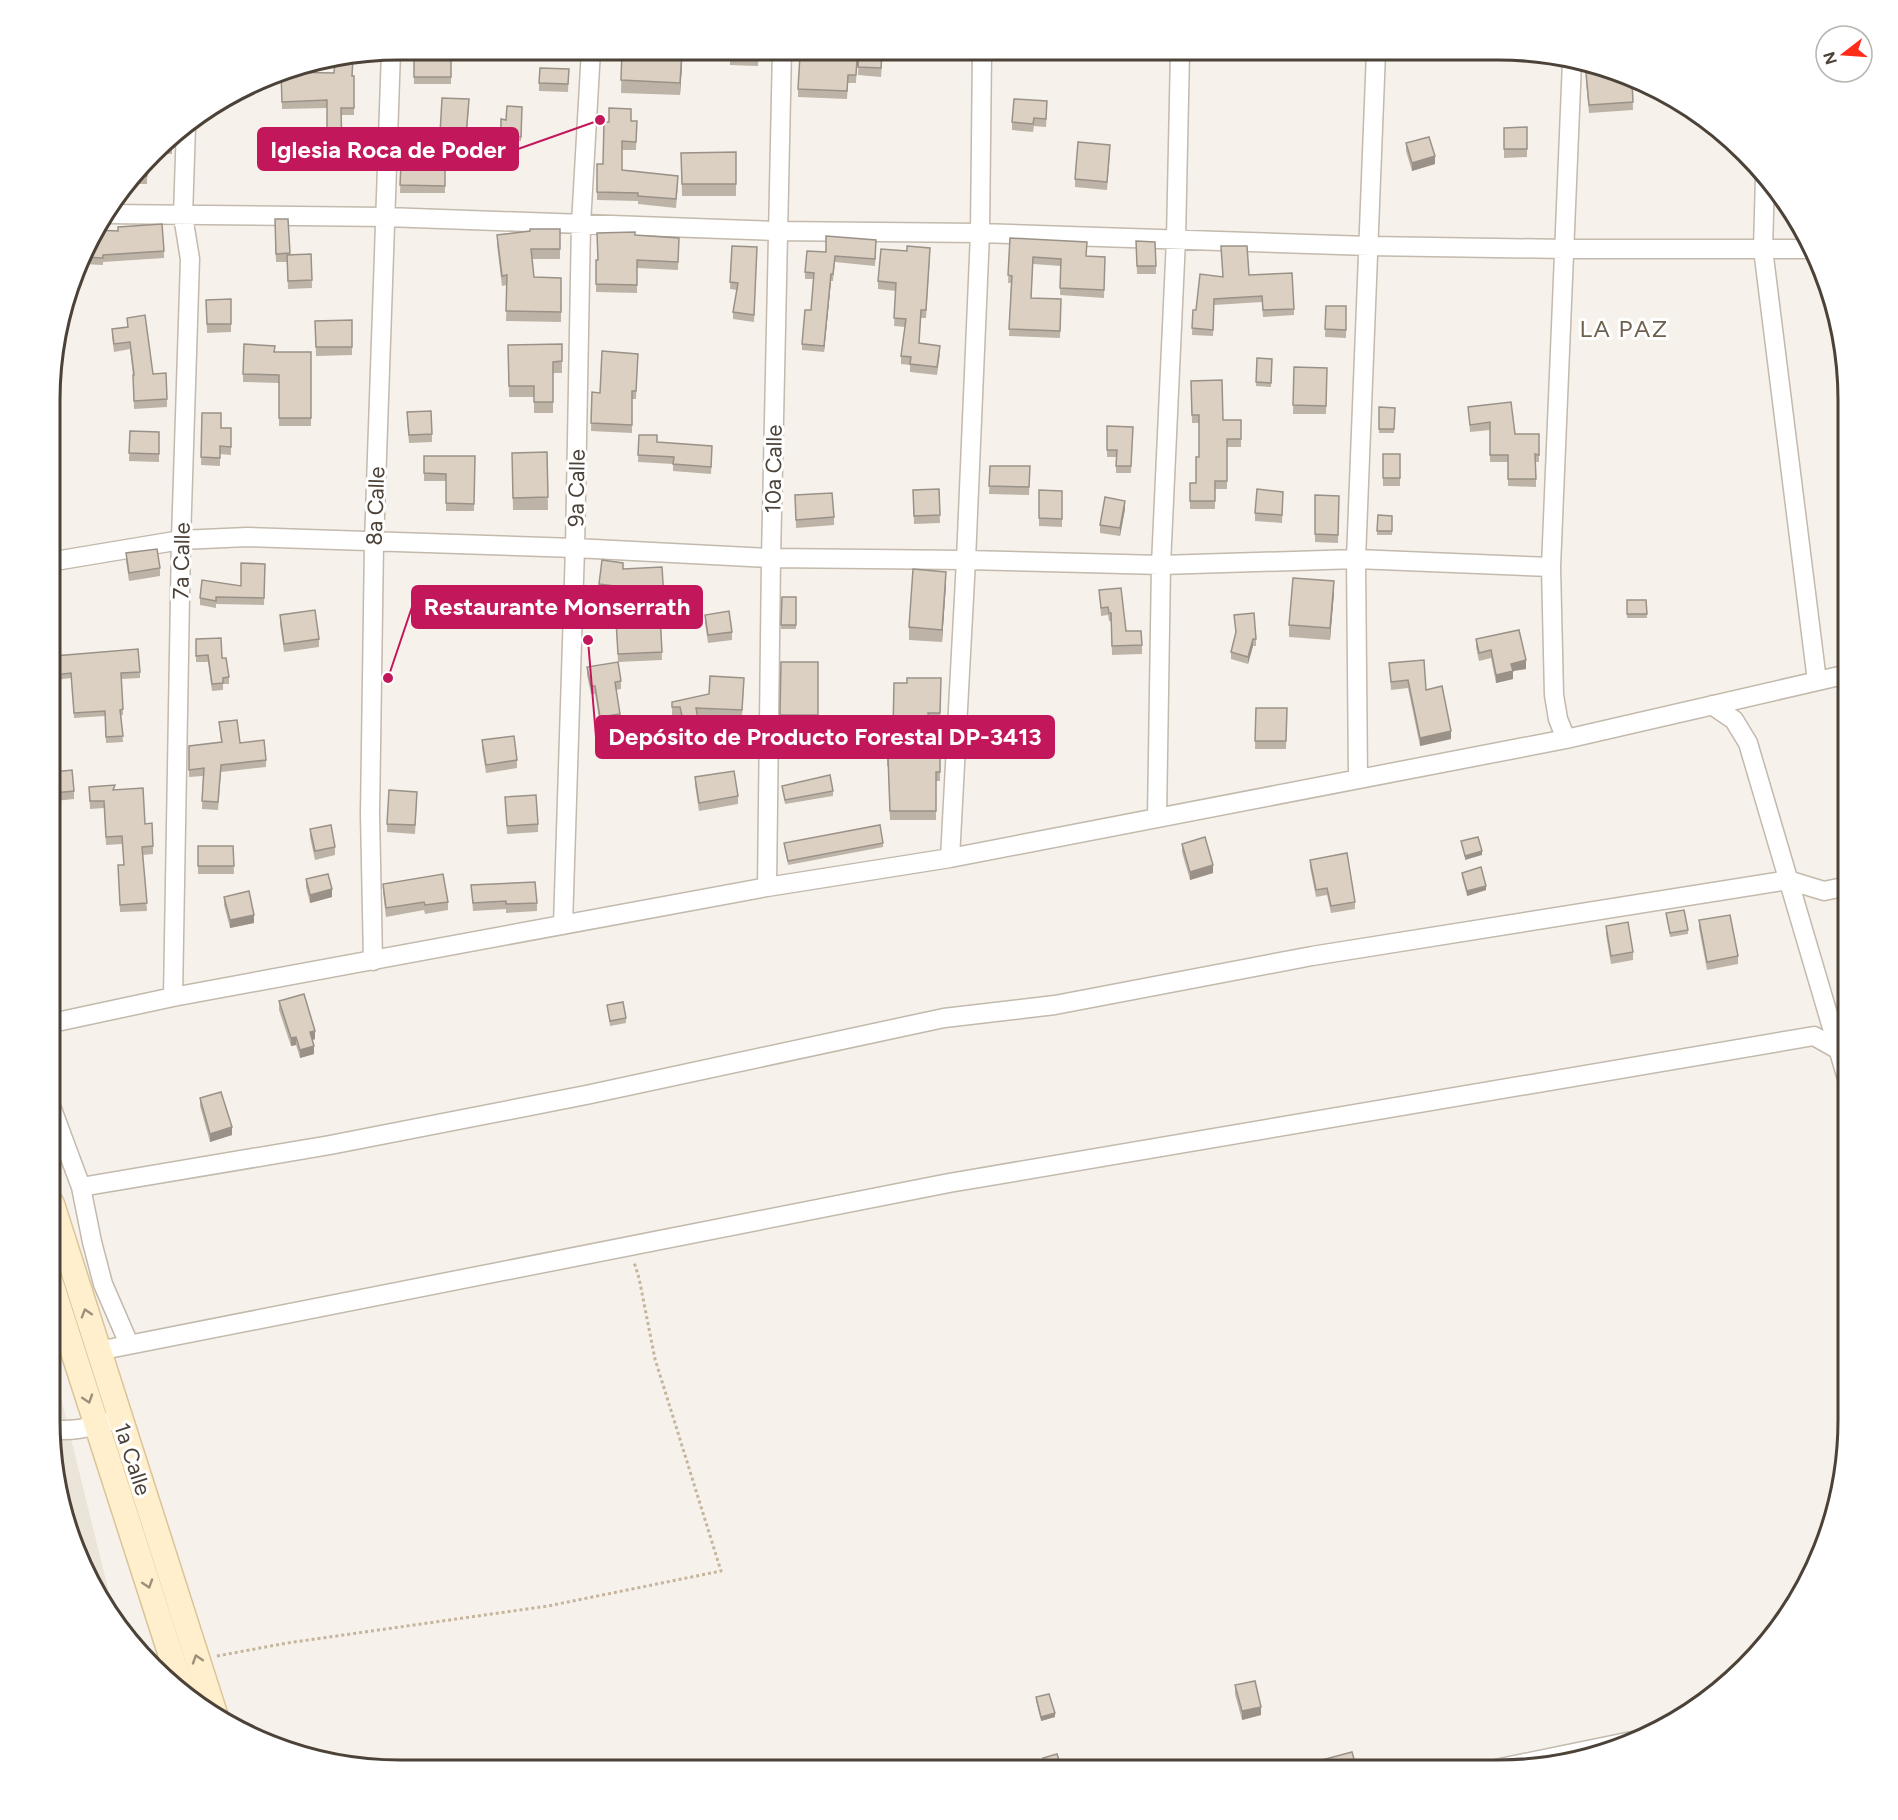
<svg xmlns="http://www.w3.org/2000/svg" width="1898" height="1820" font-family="Figtree,sans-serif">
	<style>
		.residential { fill: #ebe4d8 }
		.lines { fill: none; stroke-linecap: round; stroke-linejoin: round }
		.minor-casing { stroke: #c3b9ac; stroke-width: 21 }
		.secondary-casing { stroke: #dac497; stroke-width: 27 }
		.path { stroke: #c6b49c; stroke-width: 3; stroke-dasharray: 3 3; stroke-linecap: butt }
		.minor { stroke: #fff; stroke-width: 18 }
		.secondary { stroke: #ffefcc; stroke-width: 24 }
		.wall { fill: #bdb3a7 }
		.shaded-wall { fill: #9a9288 }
		.building { fill: #dcd0c2; stroke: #9a9288; stroke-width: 1.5 }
		.oneway { stroke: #9d907b }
		.labels { text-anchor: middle; stroke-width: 6; stroke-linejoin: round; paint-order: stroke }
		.street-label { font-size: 22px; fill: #4c4238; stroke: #fff }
		.neighbourhood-label { font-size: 24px; letter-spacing: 1.5px; fill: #6f604e; stroke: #fff }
		.rim { fill: none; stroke: #4c4238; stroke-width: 3 }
		.leader { fill: none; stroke: #c2185b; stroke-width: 2 }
		.callout-dot { fill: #c2185b; stroke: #fff; stroke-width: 2 }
		.callout { fill: #c2185b; stroke: #c2185b; stroke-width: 2 }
		.callout-label { font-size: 24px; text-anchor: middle; font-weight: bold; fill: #fff }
	</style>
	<rect width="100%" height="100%" fill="#f6f2eb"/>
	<path class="residential" d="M51 1366 62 1402 111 1601 106 1603 68 1533 50 1443Z"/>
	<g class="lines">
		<g class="minor-casing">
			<path id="minor" d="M1765 177 1763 249 1817 681
				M105 214 386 217 777 231 980 233 1369 246 1565 249H1809
				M55 561 181 540 247 537 575 548 771 558 966 560 1161 565 1356 559 1551 567
				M1712 705 1734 720 1748 743 1848 1082
				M1566 739 1558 719 1554 695 1551 567 1572 62
				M1358 779 1356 559 1376 52
				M1157 818 1161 565 1176 239 1180 52
				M950 858 966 560 980 233 982 51
				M767 887 771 558 782 50
				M563 925 575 548 581 224 591 50
				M373 961 370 814 374 543 391 51
				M173 997 181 540 190 259 183 216 186 126
				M52 1023 173 997 767 887 950 858 1566 739 1848 674
				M52 1109 81 1187
				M129 1344 103 1284 92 1242 81 1187 330 1145 586 1095 944 1018 1055 1005 1312 956 1788 880 1824 891 1848 886
				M98 1351 949 1183 1814 1036 1837 1049
				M50 1429C68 1432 91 1428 108 1422
				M1491 1770 1632 1741"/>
		</g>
		<g class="secondary-casing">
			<path id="secondary" d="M52 1204 215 1714
				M51 1283 183 1693"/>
		</g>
		<path class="path" d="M217 1656 287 1643 548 1606 721 1571 655 1359 639 1278 634 1262"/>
		<use href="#minor" class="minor"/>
		<use href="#secondary" class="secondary"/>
	</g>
	<path class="wall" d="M602 50H683L680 95 621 93 622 55H602Z
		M730 50H759L758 66 730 65Z
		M859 51H883L881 77 858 75Z
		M414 55 438 60H451V84H414Z
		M354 57 352 76H354V115H341L342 159H327V108L282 109 281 72 334 73 335 60Z
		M857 59 856 83H848L847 99 798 97V89Z
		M1588 67 1632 82 1633 110 1589 113 1586 81V73H1588Z
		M569 69 568 92 539 91V83Z
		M469 106 464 168 445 165V193H400L402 143H435L440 134Z
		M522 107 521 141 501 140V136L506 120Z
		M1047 110 1046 127 1034 126 1033 132 1012 130V122Z
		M631 121H637L636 150H622V170L678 184 676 208 638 204V201L597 200V164H603Z
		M1527 127V157L1504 158V128Z
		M169 136 172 146V154H154Z
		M1406 143 1435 164 1412 171 1406 151Z
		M736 152V196H682L681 153Z
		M1110 153 1107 190 1075 187V179Z
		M147 163V184H130Z
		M288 219 290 255 311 254 312 288 288 289 287 262H276L275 227Z
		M560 229V259H532L534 277 561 278V322L506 321 507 285 502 286 497 245V235Z
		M94 230 164 251V258L103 262V265L82 264Z
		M635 235 679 238 678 270 637 268V293L596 292V260H598Z
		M1010 238 1086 256 1105 257 1104 298 1060 295 1061 266 1033 264 1031 298 1061 307 1060 338 1009 336 1011 283H1008Z
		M1136 241 1156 266V274H1137Z
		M732 246 757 247 754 322 733 319V312L737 290 730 289Z
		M876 247 875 266 835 262 833 281H831L824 352 802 350V344L811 310 814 279H805V272L826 252Z
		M930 256 926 318H921L919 343 940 354 937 375 910 372V365L901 364V356L905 327 894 326 896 291 878 289V281Z
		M1249 275 1294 309V315L1263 317 1262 302 1214 305 1213 336 1192 335 1193 310H1196L1222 277Z
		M231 299V332L207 333 206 300Z
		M1326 306H1346V338L1325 337Z
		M127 318 153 374 167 399V407L134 409 133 375 130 349 114 352 112 337V329L127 328Z
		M352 320V355L316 356 315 321Z
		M562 344V373H553V413H534V397H509L508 345Z
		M274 352H311V426H279V383L243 382V374Z
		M638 354 636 399H632V433L591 431 592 392 600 393Z
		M1257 358 1272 359 1271 387 1256 386Z
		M1294 367 1327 368 1326 414H1293Z
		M1191 381 1223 420H1241V447H1227V489H1215V509H1190V483H1196L1199 457V423H1192Z
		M1379 407 1395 408 1394 433H1379Z
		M1468 407 1515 434H1539V462H1536V487L1508 486V462H1490V430L1470 432Z
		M202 413 221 428H231V455L220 454V466L201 465Z
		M407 420 432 434V442L409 443Z
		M1107 426 1133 427 1131 473H1116V457H1107Z
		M130 431 159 432V462L129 461Z
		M639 435 657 442 712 453 711 474 673 471V464L638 462Z
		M547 452 548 510H513L512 465Z
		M1383 454H1400V486H1383Z
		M424 456H475L474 511H446V481H424Z
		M990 466H1030L1029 495 989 494Z
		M939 489 940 523 914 524 913 490Z
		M1039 490 1062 491V527L1039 526Z
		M795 495 834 517V525L796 528Z
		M1315 495 1339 496 1338 543 1315 542Z
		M1283 500 1282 523 1255 521V513Z
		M1125 509 1120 536 1100 533V525Z
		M1378 515 1392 516V535H1377Z
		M126 553 160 568V576L129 581 126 561Z
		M265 564 264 605 216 604V608L200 605V598L241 586Z
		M623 569 665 615V623H661L662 660 618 662 616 621H631L630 596 599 592V584Z
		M946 584 942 642 909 640V627Z
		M1099 590 1126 631 1142 645V654L1112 655 1111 621H1109L1108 615 1101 616Z
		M1334 593 1330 640 1289 637V625Z
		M782 597H796V629H781Z
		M1627 600H1646L1647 618H1627Z
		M280 615 319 639V647L284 652 280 624Z
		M705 615 732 632V640L708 643 705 623Z
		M1234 615 1256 639V646H1253L1248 664 1231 659V652L1236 634Z
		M196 639 229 677V684H223V690L212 691 208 662H196Z
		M1476 639 1526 669 1513 671V679L1496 683 1491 658 1479 661 1476 647Z
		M54 656 140 672V678L121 679 123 709V715H121L123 742 106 743 105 716 74 718 71 678 54 680Z
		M781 662H818V727H780Z
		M1389 663 1426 690 1451 739 1420 746 1408 688 1391 690Z
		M587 667 621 681V689L616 690 620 714V722L600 725 595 694H591L587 675Z
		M744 678 742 718 697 716 700 738 686 742 680 715H672V702L709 694Z
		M941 678 940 722H929L932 756H940V781H936V820H890L888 766H887V756H884V731H893L907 683Z
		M1256 708H1287L1286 749H1255Z
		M632 720 650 735V739L635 741Z
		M219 722 240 743 266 760V767L221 772 218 810 202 809 203 776 189 777V746L221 742Z
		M482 740 517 760V768L486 773 482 748Z
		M54 772 74 791V799L54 801Z
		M695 777 738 796V804L699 811 695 785Z
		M782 786 833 791V796L785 804Z
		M89 787 115 790 145 824 153 846V854L143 855 147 911 120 912 118 865H124L122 844 106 845 104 808 90 809Z
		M505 797 538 824V832L507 834Z
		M417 800 415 834 387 832V824Z
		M54 820 58 837V845L53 846Z
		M310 829 335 847V855L315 860 310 837Z
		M784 843H883V847L788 865Z
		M1182 844 1213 873 1190 880 1182 852Z
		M198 846H233L234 874H198Z
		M1310 860 1355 902V909L1331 913 1327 895 1316 897 1310 867Z
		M1462 873 1486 890 1467 896 1462 877Z
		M306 879 332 897 310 903 306 887Z
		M383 884 448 902V910L425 914 424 910 386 917 383 892Z
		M471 885 537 903V911L506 913V909L473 911Z
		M224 897 254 923 230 928 224 905Z
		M1666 913 1688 930V934L1670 937Z
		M1699 920 1738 956V964L1707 970 1699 928Z
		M1606 926 1633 952V960L1611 964 1606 935Z
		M279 1001 315 1039 312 1040 314 1054 300 1058 296 1045 291 1046 279 1010Z
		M607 1005 626 1018V1023L610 1026Z
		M200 1098 232 1135 210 1142 200 1106Z
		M1235 1685 1261 1715 1242 1720 1235 1694Z
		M1036 1697 1055 1717 1041 1721 1036 1701Z
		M1043 1758 1062 1770H1044Z"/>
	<path class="shaded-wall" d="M682 50H683L680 95V83Z
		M1435 156V164L1412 171V163Z
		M831 274V281L824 352V346Z
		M1125 501V509L1120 536V528Z
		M946 572V584L942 642V630Z
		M1334 581V593L1330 640V628Z
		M1253 639V646L1248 664V657Z
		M1526 660V669L1513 671V679L1496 683V675L1511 664Z
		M700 730V738L686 742V733Z
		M1451 731V739L1420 746V738Z
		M1482 851V855L1465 860V856Z
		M1213 865V873L1190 880V872Z
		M1486 886V890L1467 896V891Z
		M332 889V897L310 903V895Z
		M254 915V923L230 928V920Z
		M315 1031V1039L310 1041V1032Z
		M296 1037V1045L291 1046V1038Z
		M314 1046V1054L300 1058V1050Z
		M232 1127V1135L210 1142V1134Z
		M1261 1707V1715L1242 1720V1711Z
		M1055 1713V1717L1041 1721V1717Z"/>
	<path class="building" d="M622 50H682L680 83 621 80Z
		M730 50H759L758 58 730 57Z
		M859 51H882L881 68 858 67Z
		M414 55 438 56V60H451V77H414Z
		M800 55 857 59 856 75H848L847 91 798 89Z
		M353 57 352 76H354V108H341L342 152H327V100L282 102 281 72 334 73 335 60Z
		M540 68 569 69 568 84 539 83Z
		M1589 68 1632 82 1633 102 1589 105 1586 73H1590Z
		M442 98 469 99 464 161 445 158V186L400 185 402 143H435L436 133 440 134Z
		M1014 99 1047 101 1046 119 1034 118 1033 124 1012 122Z
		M507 106 522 107 521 137 501 136V119L506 120Z
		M609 108 631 109V121H637L636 142 622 141V170L678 176 676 199 638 196V193L597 192V164H603L604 122H609Z
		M1527 127V149H1504V128Z
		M171 135 172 146H161L169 136Z
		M1429 137 1435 156 1412 163 1406 143Z
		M1078 142 1110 145 1107 182 1075 179Z
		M736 152V184H682L681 153Z
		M147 163V176H137Z
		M275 219H288L290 253 276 254Z
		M162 224 164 251 103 255V258L84 257 94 230 118 231V227Z
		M530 229H560V249H531L534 277 561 278V312L506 311 507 275 502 276 497 235 530 231Z
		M635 232V235L679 238 678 262 637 260V285L596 284V260H598L597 233Z
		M826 236 876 240 875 259 835 256 833 274H831L824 346 802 344 805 310H811L814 273 805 272 807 251 826 252Z
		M1010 238 1087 242 1086 256 1105 257 1104 290 1060 288 1061 259 1033 257 1031 298 1061 299 1060 331 1009 329 1012 276 1008 275Z
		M1136 241 1155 242 1156 266H1137Z
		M732 246 757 247 754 315 733 312 738 283 730 282Z
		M907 246 930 248 926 310H921L919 343 940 346 937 367 910 364 911 357 901 356 906 319 894 318 896 283 878 281 881 249 907 251Z
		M1221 246H1247L1249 275 1292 273 1294 309 1263 310 1262 296 1214 299 1213 330 1192 328 1193 310H1196L1200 274 1223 277Z
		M311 254 312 280 288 281 287 255Z
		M231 299V324H207L206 300Z
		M1326 306H1346V330L1325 329Z
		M145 315 153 374 166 373 167 399 134 401 133 375H134L130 342 114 344 112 329 128 327 127 318Z
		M352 320V347H316L315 321Z
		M244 344 275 346 274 352H311V418H279V375L243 374Z
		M562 344V361L553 362V402H534V386H509L508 345Z
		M602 351 638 354 636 391H632V425L591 423 592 392 600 393Z
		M1257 358 1272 359 1271 383 1256 382Z
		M1294 367 1327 368 1326 406 1293 405Z
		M1222 380 1223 420H1241V439H1227V481H1215V501H1190V483H1196V457H1199V415H1192L1191 381Z
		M1511 402 1515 434H1539V455L1535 454 1536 479H1508V455H1490V422L1470 425 1468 407Z
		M1379 407 1395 408 1394 429H1379Z
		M431 411 432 434 409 435 407 412Z
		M202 413H221V428H231V447L220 446V458L201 457Z
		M1107 426 1133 427 1131 466H1116L1117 450H1107Z
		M130 431 159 432V454L129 453Z
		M639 435H657V442L712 446 711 467 673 464 674 457 638 455Z
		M547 452 548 497 513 498 512 453Z
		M1383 454H1400V478H1383Z
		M424 456H475L474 504 446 503V474L424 473Z
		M990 466H1030L1029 487 989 486Z
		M939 489 940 515 914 516 913 490Z
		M1257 489 1283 492 1282 515 1255 513Z
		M1039 490 1062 491V519L1039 518Z
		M832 493 834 517 796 520 795 495Z
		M1315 495 1339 496 1338 535 1315 534Z
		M1105 497 1125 501 1120 528 1100 525Z
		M1378 515 1392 516V531H1377Z
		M157 549 160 568 129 573 126 553Z
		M602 560 623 563V569L662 567 665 615H660L662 652 618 654 616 621H631L630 588 599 584Z
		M241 563 265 564 264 598 216 597V601L200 598 202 580 241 586Z
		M913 569 946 572 942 630 909 627Z
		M1293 578 1334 581 1330 628 1289 625Z
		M1121 588 1126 631H1141L1142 645 1112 646 1111 613H1109L1108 607 1101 608 1099 590Z
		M782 597H796V625H781Z
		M1627 600H1646L1647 614H1627Z
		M315 610 319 639 284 644 280 615Z
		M729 611 732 632 708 635 705 615Z
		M1254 613 1256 639H1253L1248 657 1231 652 1236 632 1234 615Z
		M1519 630 1526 660 1511 664 1513 671 1496 675 1491 650 1479 653 1476 639Z
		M221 638 222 658H226L229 677 223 678V683L212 684 208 655 196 656V639Z
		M138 649 140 672 121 673 123 709 120 710 123 736 106 737 105 711 74 713 71 673 54 675V656Z
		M1424 660 1426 690 1442 686 1451 731 1420 738 1408 680 1391 682 1389 663Z
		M618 662 621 681 615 682 620 714 600 717 595 686H591L587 667Z
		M781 662H818V715H780Z
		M710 676 744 678 742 710 696 708 700 730 686 733 680 707H672V702L709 694Z
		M907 678H941L940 713H928L932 756H940V772H936V811H890L888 757H887V747L884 746V731H893L894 683H907Z
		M1256 708H1287L1286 741H1255Z
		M237 720 240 743 264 740 266 760 221 765 218 802 202 801 204 768 189 770V746L222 742 219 722Z
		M514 736 517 760 486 765 482 740Z
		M72 770 74 791 54 793V772Z
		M734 771 738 796 699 803 695 777Z
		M830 775 833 791 785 800 782 786Z
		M115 785 113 790 143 788 145 824 152 823 153 846 142 847 147 903 120 905 118 865H124L122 836 106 837 104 801H90L89 787Z
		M389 790 417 792 415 825 387 824Z
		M536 795 538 824 507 826 505 797Z
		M54 820H55L58 837 53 838Z
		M331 825 335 847 315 851 310 829Z
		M880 825 883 843 788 861 784 843Z
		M1205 837 1213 865 1190 872 1182 844Z
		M1478 837 1482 851 1465 856 1461 841Z
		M198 846H233L234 866H198Z
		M1347 853 1355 902 1331 906 1327 888 1316 890 1310 860Z
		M1481 867 1486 886 1467 891 1462 873Z
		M328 874 332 889 310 895 306 879Z
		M443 874 448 902 425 905 424 902 386 908 383 884Z
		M535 882 537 903 506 904V901L473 903 471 885Z
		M249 891 254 915 230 920 224 897Z
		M1684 910 1688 930 1670 933 1666 913Z
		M1730 915 1738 956 1707 962 1699 920Z
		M1628 922 1633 952 1611 956 1606 926Z
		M304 994 315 1031 310 1032 314 1046 300 1050 296 1037 291 1038 279 1001Z
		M623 1002 626 1018 610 1021 607 1005Z
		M221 1092 232 1127 210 1134 200 1098Z
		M1255 1681 1261 1707 1242 1711 1235 1685Z
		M1049 1694 1055 1713 1041 1717 1036 1697Z
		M1352 1752 1357 1770H1320L1318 1761Z
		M1057 1754 1062 1770H1046L1043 1758Z"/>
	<defs><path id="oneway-chevron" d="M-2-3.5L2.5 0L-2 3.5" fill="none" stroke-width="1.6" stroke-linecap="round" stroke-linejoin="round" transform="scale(1.5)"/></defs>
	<g class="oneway">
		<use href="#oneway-chevron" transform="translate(86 1313) rotate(-107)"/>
		<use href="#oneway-chevron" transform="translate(88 1399) rotate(72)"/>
		<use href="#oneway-chevron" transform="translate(148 1584) rotate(72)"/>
		<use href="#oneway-chevron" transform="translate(197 1659) rotate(-108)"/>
	</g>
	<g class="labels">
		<g class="street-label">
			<text transform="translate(773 469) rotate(-89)" y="8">10a Calle</text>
			<text transform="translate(576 488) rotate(-89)" y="8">9a Calle</text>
			<text transform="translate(375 506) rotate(-88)" y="8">8a Calle</text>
			<text transform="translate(181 561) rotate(-89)" y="8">7a Calle</text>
			<text transform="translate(133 1459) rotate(72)" y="8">1a Calle</text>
		</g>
		<g class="neighbourhood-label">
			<text x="1624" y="337">LA PAZ</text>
		</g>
	</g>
	<path d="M0 0H1898V1820H0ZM400 60H1498A340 340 0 0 1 1838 400V1420A340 340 0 0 1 1498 1760H400A340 340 0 0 1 60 1420V400A340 340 0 0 1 400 60Z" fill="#fff" fill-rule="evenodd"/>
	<path class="rim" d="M400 60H1498A340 340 0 0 1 1838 400V1420A340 340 0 0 1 1498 1760H400A340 340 0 0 1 60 1420V400A340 340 0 0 1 400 60Z"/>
	<path class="leader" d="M600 120L518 149M388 678L412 607M588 640L596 737"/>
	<g class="callout-dot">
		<circle cx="600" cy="120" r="6"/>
		<circle cx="388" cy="678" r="6"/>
		<circle cx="588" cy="640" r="6"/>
	</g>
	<g class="callout">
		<rect x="258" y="128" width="260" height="42" rx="6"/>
		<rect x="412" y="586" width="290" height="42" rx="6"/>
		<rect x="596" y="716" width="458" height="42" rx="6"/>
	</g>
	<g class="callout-label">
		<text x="388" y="158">Iglesia Roca de Poder</text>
		<text x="557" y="615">Restaurante Monserrath</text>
		<text x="825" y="745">Depósito de Producto Forestal DP-3413</text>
	</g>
	<g transform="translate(1844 54) rotate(253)"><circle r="28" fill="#ffffff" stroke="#b7b3af" stroke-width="1.5"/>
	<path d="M0-4.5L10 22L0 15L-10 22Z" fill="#ff2c19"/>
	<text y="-9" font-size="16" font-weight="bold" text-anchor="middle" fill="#4c4238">N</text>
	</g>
</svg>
